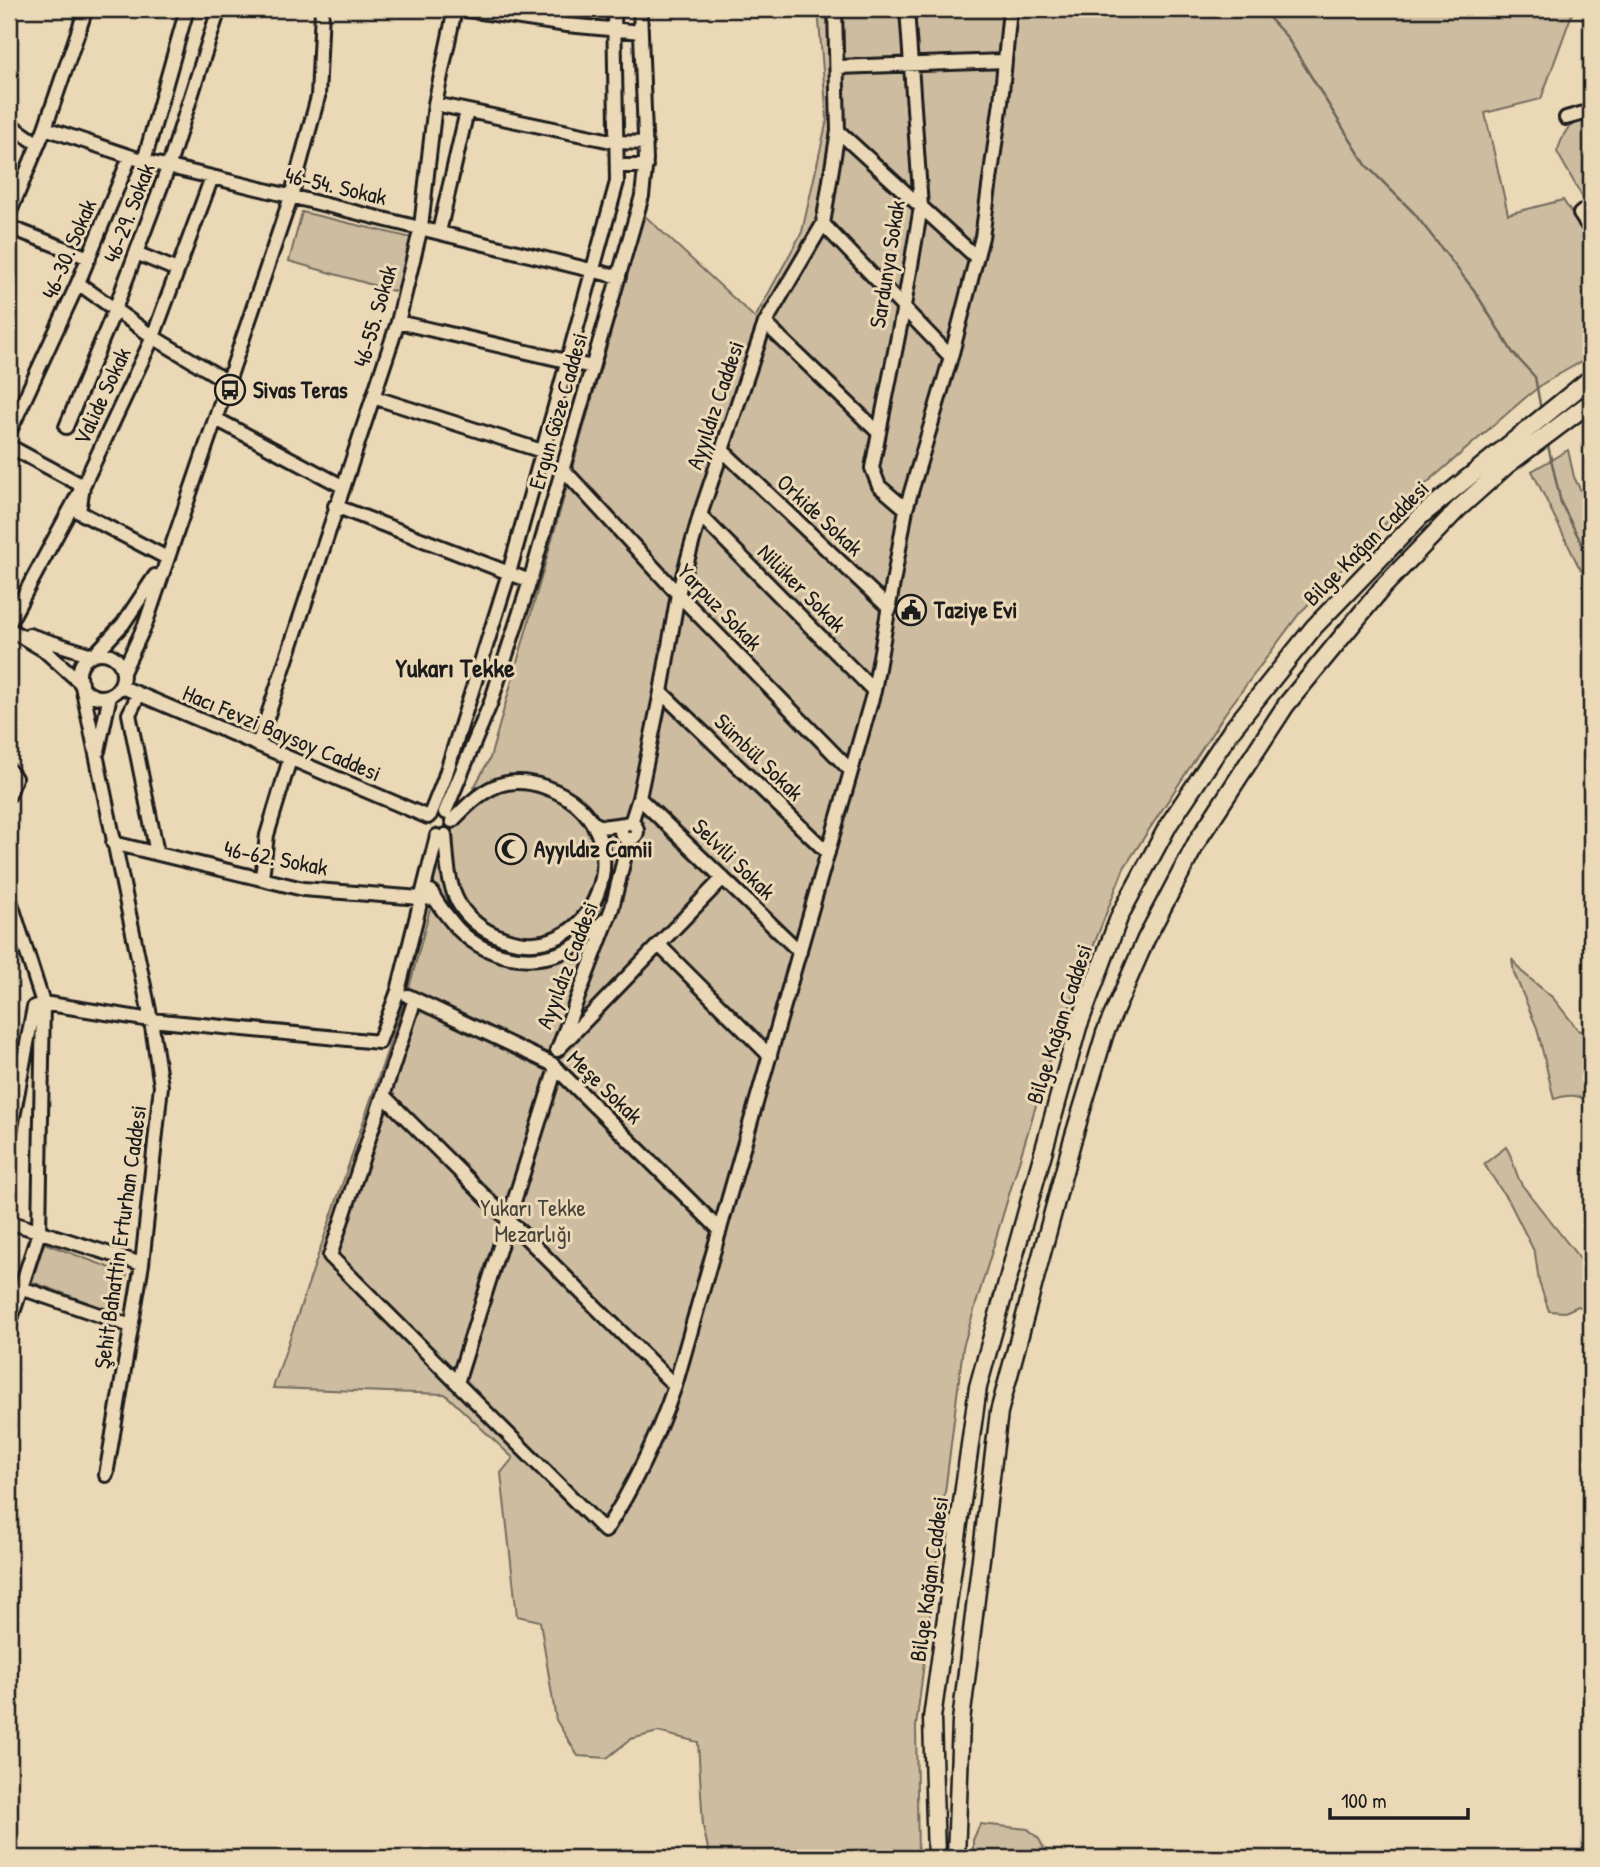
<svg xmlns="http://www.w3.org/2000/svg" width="1600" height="1867" font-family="'Patrick Hand',sans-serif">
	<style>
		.green { fill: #cdbca0; stroke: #746c5e; stroke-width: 2 }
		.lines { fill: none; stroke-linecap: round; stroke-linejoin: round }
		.stream { stroke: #6c6558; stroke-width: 2.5 }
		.minor-casing { stroke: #1c1c1c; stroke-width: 18 }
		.major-casing { stroke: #1c1c1c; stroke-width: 21 }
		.minor { stroke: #ebd8b6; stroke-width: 12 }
		.major { stroke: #ebd8b6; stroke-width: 16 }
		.labels { text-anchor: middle; stroke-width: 6; stroke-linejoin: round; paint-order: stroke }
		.street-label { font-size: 23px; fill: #1c1c1c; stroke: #ebd8b6 }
		.poi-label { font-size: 23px; font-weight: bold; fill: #1c1c1c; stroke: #ebd8b6; text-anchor: start }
		.park-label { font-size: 23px; fill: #48443d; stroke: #ebd8b6 }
		.quarter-label { font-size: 26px; font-weight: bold; fill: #1c1c1c; stroke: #ebd8b6 }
	</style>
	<rect width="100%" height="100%" fill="#ebd8b6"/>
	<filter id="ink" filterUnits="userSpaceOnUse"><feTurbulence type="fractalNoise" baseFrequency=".0143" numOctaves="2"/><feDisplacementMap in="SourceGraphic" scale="14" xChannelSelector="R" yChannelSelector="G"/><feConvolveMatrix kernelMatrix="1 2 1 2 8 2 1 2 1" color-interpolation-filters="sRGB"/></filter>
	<g filter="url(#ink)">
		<path class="green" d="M818 9H1584L1573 11 1541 99 1485 113 1508 214 1563 200 1591 243V356L1544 383 1525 398 1413 495 1299 614 1226 712 1124 868 1053 1049 963 1347 916 1727 918 1858H710L703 1826 698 1742 658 1732 631 1739 607 1758 578 1756 556 1720 540 1621 517 1616 501 1473 513 1458 445 1394 273 1388 411 981 431 905 436 858 490 758 644 215 755 318 802 232 827 120Z
			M1591 118V194L1584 200 1557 152C1566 128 1565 125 1591 118Z
			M302 212 412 238 397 292 289 261Z
			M1568 450 1574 477 1591 511V582L1578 565 1532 471Z
			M1512 959 1521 971 1553 998 1579 1031 1591 1030V1103C1578 1094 1569 1094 1554 1099L1537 1028 1514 973Z
			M1506 1147C1514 1159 1514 1172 1522 1185L1591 1273V1311L1578 1306 1565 1312 1549 1311 1539 1282 1535 1253 1511 1205 1484 1164Z
			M44 1243 127 1274 117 1313 32 1282Z
			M980 1824 1028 1829 1039 1839 1049 1858H973V1840Z"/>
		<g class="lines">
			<path class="stream" d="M1261 9 1286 36 1366 165 1414 213 1474 290 1513 353 1535 377 1541 410
				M1547 441 1561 503 1591 562"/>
			<g class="minor-casing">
				<path id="minor" d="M461 9 567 25 641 32
					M838 67 1005 61
					M435 104 616 142 646 143
					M1566 118 1591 111
					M9 124 38 144
					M45 128 144 161 212 177 619 277
					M838 131 976 257
					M144 161 187 9
					M617 166H646
					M1591 205 1580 214 1591 230
					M9 214 45 128 86 9
					M823 224 951 357
					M9 227 89 258
					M439 232 467 111
					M136 253 177 270
					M78 283 153 337 228 382
					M398 322 592 367
					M765 323 878 432
					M373 397 542 451
					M216 419 342 486
					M66 427 115 309 168 168 219 9
					M9 433 78 283 130 157
					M9 446 83 486 79 512 167 558
					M722 450 890 609
					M563 469 678 594 851 771
					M335 506 530 581
					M906 509 879 486 872 468 904 306 921 207 907 9
					M700 515 874 691
					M9 623 83 486 153 337 212 177
					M9 629 44 650 81 683
					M29 635 92 655
					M79 675a22 22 0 1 1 44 0a22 22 0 1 1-44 0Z
					M95 654 123 624 155 576
					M123 672 145 625 291 197 318 97 322 9
					M82 686 151 1020 161 1086 142 1264 106 1475
					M120 686 428 817
					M661 692 828 853
					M139 694 129 714 157 853
					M258 745 398 322 421 227 435 104 455 9
					M98 751 110 695
					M9 770 15 778 9 795
					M639 798 800 952
					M445 812 491 702 530 581 642 196 646 160 640 9
					M430 815 444 780 509 573 617 182 614 9
					M592 822 601 827 625 824
					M621 831a8 8 0 1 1 16 0a8 8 0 1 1-16 0Z
					M631 823 639 798 661 692 678 594 700 515 765 323 823 224 838 131 835 9
					M445 835C447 856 447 879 456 898 463 914 478 927 493 934 593 982 655 825 545 787 502 772 480 792 452 821
					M113 843 303 889 434 899
					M262 878 267 835 290 759
					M431 891C436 903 444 912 452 922 481 959 537 971 578 944 588 937 597 927 606 919
					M9 897 43 1003 39 1232 9 1325
					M659 945 770 1056
					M408 996 552 1064 720 1230
					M415 999 330 1256 605 1531C635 1485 657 1437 675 1386L874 691 906 509 951 357 982 237 1001 102 1010 9
					M560 1044 612 908 629 839
					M557 1050 723 878
					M384 1096 675 1386
					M9 1138 34 1007 43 1003 151 1020 379 1042 398 991 437 836
					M9 1222 142 1264
					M21 1288 131 1326
					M457 1383 556 1068"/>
			</g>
			<g class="major-casing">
				<path id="major" d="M936 1858 932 1718 978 1387 1078 1027 1120 915 1169 824 1231 731 1314 627 1422 515 1591 378
					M956 1858 961 1721 999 1412 1072 1142 1105 1033 1146 939 1198 840 1286 705 1383 587 1458 509 1507 465 1591 402"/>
			</g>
			<use href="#minor" class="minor"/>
			<use href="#major" class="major"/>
		</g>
	</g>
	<defs>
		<g id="bus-ring" transform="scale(1.575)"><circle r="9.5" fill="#ebd8b6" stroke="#1c1c1c" stroke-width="1.5"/><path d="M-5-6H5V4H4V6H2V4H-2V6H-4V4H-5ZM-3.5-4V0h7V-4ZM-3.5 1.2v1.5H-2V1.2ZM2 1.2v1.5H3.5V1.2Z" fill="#1c1c1c"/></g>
		<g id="civic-ring" transform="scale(1.575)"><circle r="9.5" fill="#ebd8b6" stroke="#1c1c1c" stroke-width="1.5"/><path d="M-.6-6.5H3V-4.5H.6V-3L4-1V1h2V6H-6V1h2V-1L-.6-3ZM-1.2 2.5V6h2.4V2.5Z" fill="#1c1c1c"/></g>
		<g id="mosque-ring" transform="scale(1.575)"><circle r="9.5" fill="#ebd8b6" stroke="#1c1c1c" stroke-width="1.5"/><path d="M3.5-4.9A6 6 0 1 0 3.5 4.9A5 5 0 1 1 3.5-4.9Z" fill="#1c1c1c"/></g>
	</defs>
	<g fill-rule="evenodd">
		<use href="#bus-ring" x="230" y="390"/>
		<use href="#civic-ring" x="911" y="610"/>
		<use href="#mosque-ring" x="511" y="849"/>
	</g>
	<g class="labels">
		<g class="street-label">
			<text transform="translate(336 186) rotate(13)" y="8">46-54. Sokak</text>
			<text transform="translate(129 213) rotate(-69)" y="8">46-29. Sokak</text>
			<text transform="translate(69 249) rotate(-67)" y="8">46-30. Sokak</text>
			<text transform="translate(887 264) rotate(-81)" y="8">Sardunya Sokak</text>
			<text transform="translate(375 316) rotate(-74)" y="8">46-55. Sokak</text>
			<text transform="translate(102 396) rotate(-65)" y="8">Valide Sokak</text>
			<text transform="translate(715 405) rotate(-71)" y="8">Ayyıldız Caddesi</text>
			<text transform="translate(558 411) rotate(-74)" y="8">Ergun Göze Caddesi</text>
			<text transform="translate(820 515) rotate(43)" y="8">Orkide Sokak</text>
			<text transform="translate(1366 543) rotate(-45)" y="8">Bilge Kağan Caddesi</text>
			<text transform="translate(802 588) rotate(45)" y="8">Nilüker Sokak</text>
			<text transform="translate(720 607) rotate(46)" y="8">Yarpuz Sokak</text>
			<text transform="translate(282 733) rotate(23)" y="8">Hacı Fevzi Baysoy Caddesi</text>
			<text transform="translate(759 757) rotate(44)" y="8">Sümbül Sokak</text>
			<text transform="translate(276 858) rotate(11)" y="8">46-62. Sokak</text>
			<text transform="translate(734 859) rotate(44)" y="8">Selvili Sokak</text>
			<text transform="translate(567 965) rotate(-69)" y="8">Ayyıldız Caddesi</text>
			<text transform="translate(1059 1024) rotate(-72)" y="8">Bilge Kağan Caddesi</text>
			<text transform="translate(605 1087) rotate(44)" y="8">Meşe Sokak</text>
			<text transform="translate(120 1237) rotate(-82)" y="8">Şehit Bahattin Erturhan Caddesi</text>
			<text transform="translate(929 1579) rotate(-82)" y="8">Bilge Kağan Caddesi</text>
		</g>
		<g class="poi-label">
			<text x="253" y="398">Sivas Teras</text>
			<text x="934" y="618">Taziye Evi</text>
			<text x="534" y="857">Ayyıldız Camii</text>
		</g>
		<g class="park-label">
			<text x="533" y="1216">Yukarı Tekke<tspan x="533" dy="26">Mezarlığı</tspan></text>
		</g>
		<g class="quarter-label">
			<text x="455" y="677">Yukarı Tekke</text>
		</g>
	</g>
	<rect width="1600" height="1867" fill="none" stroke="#ebd8b6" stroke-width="35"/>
	<rect x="18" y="18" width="1565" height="1832" fill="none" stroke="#1c1c1c" stroke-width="2.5" filter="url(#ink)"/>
	<path d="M1330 1808v10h138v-10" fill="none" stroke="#1c1c1c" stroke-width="3.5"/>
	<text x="1341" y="1808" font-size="21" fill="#1c1c1c" stroke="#ebd8b6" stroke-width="5" paint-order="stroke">100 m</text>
</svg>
